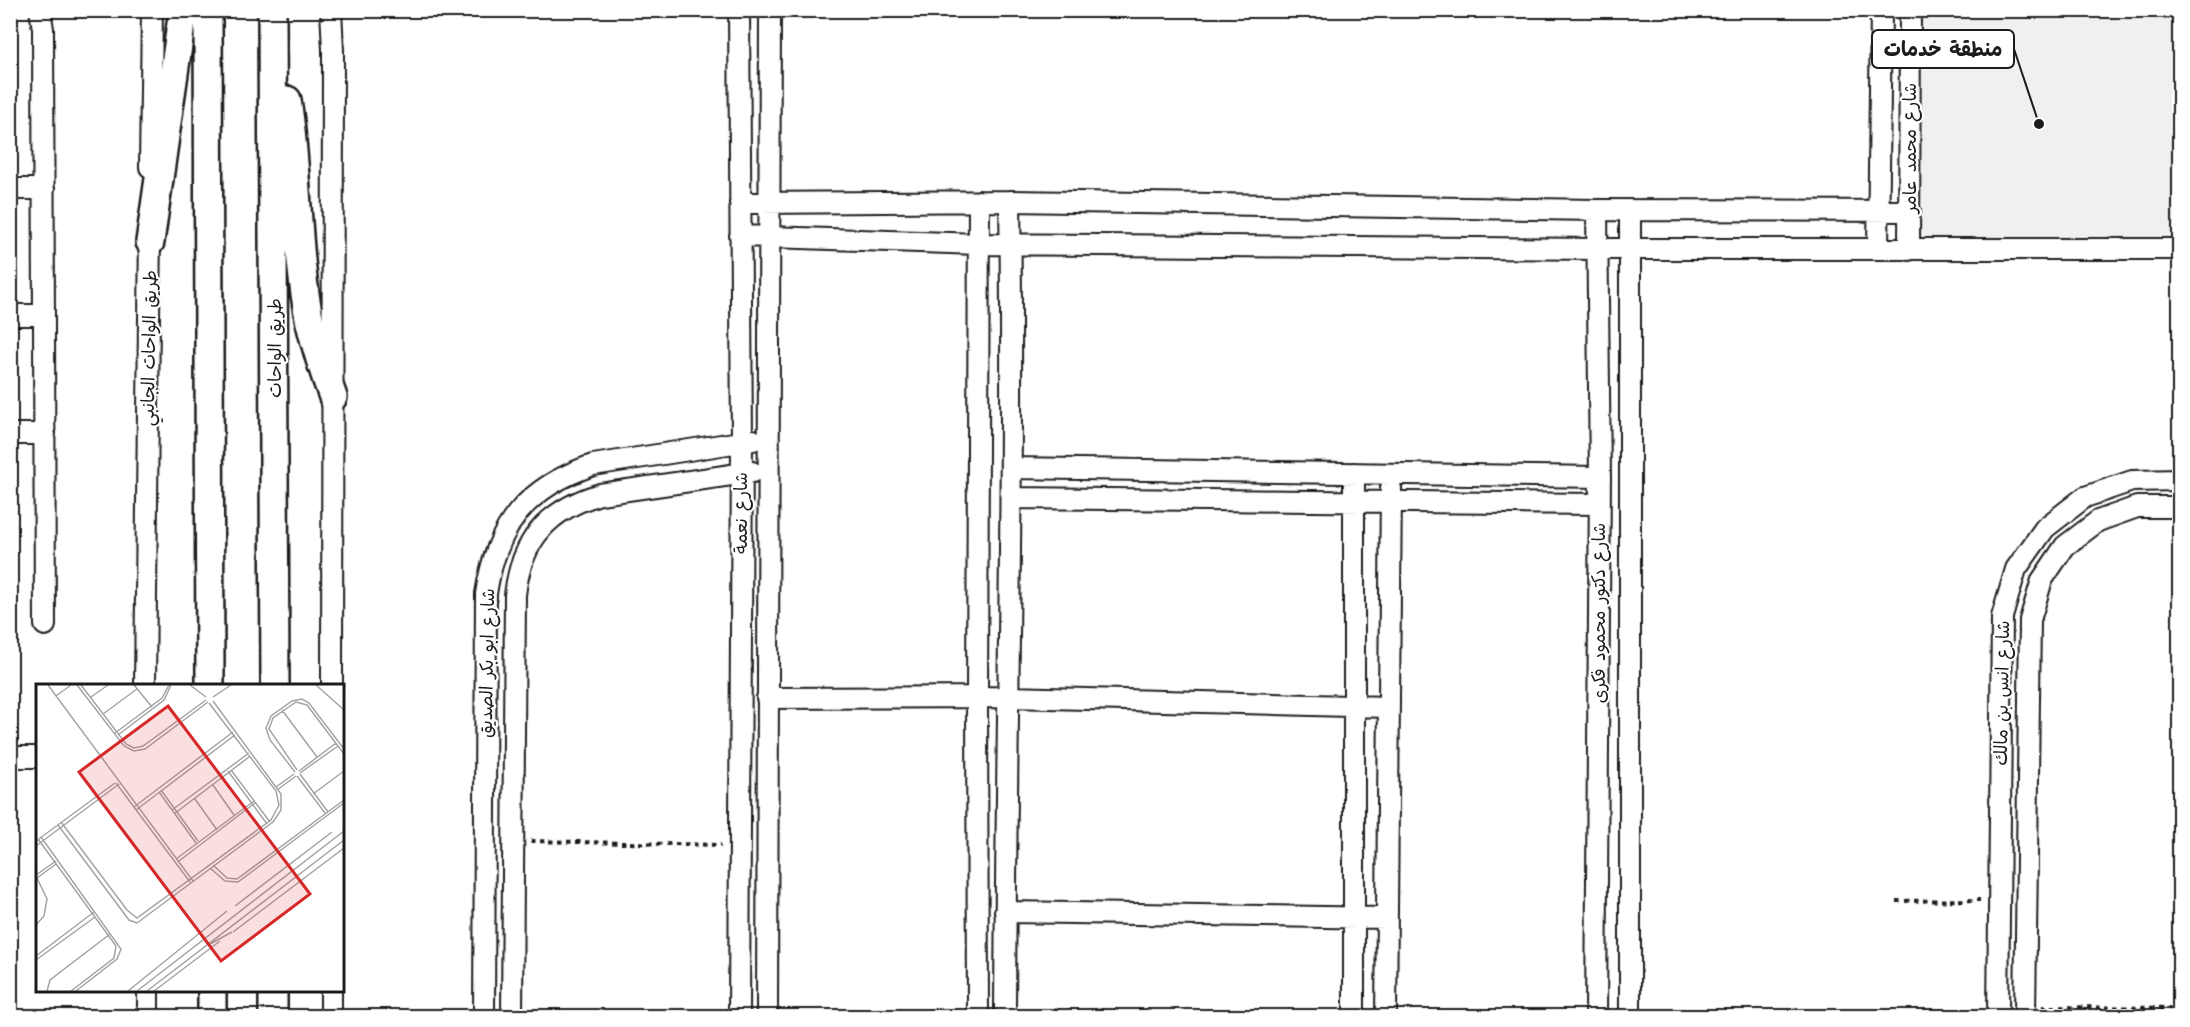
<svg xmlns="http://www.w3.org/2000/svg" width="2190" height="1027" font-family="'Architects Daughter','Playpen Sans Arabic',sans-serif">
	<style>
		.built { fill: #f0f0f0 }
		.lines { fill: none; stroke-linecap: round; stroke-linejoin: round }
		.minor-casing { stroke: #1c1c1c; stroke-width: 24 }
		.highway-casing { stroke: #1c1c1c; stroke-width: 32 }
		.path { stroke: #1c1c1c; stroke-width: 4; stroke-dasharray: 4.5 4.5; stroke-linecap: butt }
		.minor { stroke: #fff; stroke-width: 20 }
		.highway { stroke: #fff; stroke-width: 27 }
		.labels { text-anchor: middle; stroke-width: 4.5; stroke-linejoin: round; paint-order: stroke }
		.street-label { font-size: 18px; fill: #1c1c1c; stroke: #fff }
		.inset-road { fill: none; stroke: #a4a4a4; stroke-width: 1.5 }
		.view { fill: #d62828; fill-opacity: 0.15; stroke: #d62828; stroke-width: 3 }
		.inset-edge { fill: none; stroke: #1c1c1c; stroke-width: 3 }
		.leader { fill: none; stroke: #1c1c1c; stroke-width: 2 }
		.callout-dot { fill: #1c1c1c; stroke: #fff; stroke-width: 2 }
		.callout { fill: #fff; stroke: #1c1c1c; stroke-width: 2 }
		.callout-label { font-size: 20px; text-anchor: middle; font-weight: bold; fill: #1c1c1c }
	</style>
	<rect width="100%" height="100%" fill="#fff"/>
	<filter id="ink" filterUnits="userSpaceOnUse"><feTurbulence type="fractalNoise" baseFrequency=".0167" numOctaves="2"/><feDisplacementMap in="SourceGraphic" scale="12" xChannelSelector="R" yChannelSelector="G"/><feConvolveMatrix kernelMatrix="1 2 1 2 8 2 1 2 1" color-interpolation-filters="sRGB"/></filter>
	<g filter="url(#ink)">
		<path class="built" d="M1900 11H2179V240L1898 238Z"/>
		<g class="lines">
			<g class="minor-casing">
				<path id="minor" d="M40 10 43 29 45 625
					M331 10 333 50 332 685
					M739 10 742 441 739 1016
					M150 167 152 10
					M10 189H44
					M740 203 1010 201 1597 210 1910 211
					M740 236 979 244 1597 249H2180
					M1878 249 1881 10
					M1909 250 1910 10
					M10 315H44
					M10 434H45
					M1012 468 1600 477
					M1354 473V1016
					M1012 498 1599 504
					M145 685 150 229
					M767 698 1007 697 1389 707
					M10 757H38
					M1005 912 1387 918
					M148 990V1016
					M331 1016V990
					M484 1016 486 594C496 525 527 487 593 465L753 440
					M512 1016 515 595C521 541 547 510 600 494L752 472
					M767 1016 770 10
					M978 1016 977 698 979 201
					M1005 1016C1006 745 1014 473 1010 201
					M1386 1016 1391 488
					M1596 1016 1600 477 1597 210
					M1630 1016V210
					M1998 1016 2002 617 2016 569 2045 528 2085 497 2132 481 2180 480
					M2025 1016 2030 620 2042 580 2065 546 2098 521 2137 507H2180"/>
			</g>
			<g class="highway-casing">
				<path id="highway" d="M208 10 210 685
					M272 10 275 685
					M287 100C299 174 295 250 310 323 316 348 324 373 333 397
					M150 242 183 10
					M212 990V1016
					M273 1016V990"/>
			</g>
			<path class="path" d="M531 841 721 845
				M1896 901 1980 900
				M2042 1007 2180 1008
				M1405 1016H1496"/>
			<use href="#minor" class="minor"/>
			<use href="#highway" class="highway"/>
		</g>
	</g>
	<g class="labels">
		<g class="street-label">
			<text transform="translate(1910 148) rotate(-90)" y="6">شارع محمد عامر</text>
			<text transform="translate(149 348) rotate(-89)" y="6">طريق الواحات الجانبي</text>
			<text transform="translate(275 348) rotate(-90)" y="6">طريق الواحات</text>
			<text transform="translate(741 513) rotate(-90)" y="6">شارع نعمة</text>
			<text transform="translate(1599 613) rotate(-90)" y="6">شارع دكتور محمود فكرى</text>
			<text transform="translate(487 663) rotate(-89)" y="6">شارع ابو بكر الصديق</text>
			<text transform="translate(2002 693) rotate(-89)" y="6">شارع انس بن مالك</text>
		</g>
	</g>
	<g transform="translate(36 684)">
		<rect width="308" height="308" fill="#fff"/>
		<path class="inset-road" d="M12 1 157 197M41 1 88 62 98 67 109 65 172 18M45 1 90 60 98 64 107 62 170 16M98 1 116 23M154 1 170 13M280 1 308 26M20 12 35 1M55 13 72 1M177 13 195 1M246 26 281 73M67 30 101 5M79 49 126 14 133 1M82 51 128 16 135 1M195 86 234 138M261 86 233 45 237 34 260 18 271 21 308 70M192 87 231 140M263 87 300 59M259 88 234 56 230 44 235 32 256 17 266 15 273 19 308 65M264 89 302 62M264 90 292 128M261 92 289 129M80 99 154 198M177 101 198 131M240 103 258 90M125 106 162 157M241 106 260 92M123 108 160 159M277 110 308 87M159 115 181 146M98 123 197 48M100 126 199 51M136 126 213 69M138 130 213 73M25 138 91 226 101 234 235 136 243 121 240 107 173 19M22 141 93 236 101 239 237 138 245 126V110L177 17M5 153 85 265 81 275 40 307M2 155 80 262 78 274 35 307M0 157 79 99M0 162 83 100M140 175 218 117M143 177 219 119M177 181 191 194 201 195 308 116M174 184 189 197 202 198 308 119M0 191 20 177M0 192 11 215 8 232 0 241M1 194 20 180M199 222 296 148M197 248 308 164M174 260 196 248M0 272 58 228M0 276 59 233M11 307 14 296 74 250M92 307 191 227M101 307 308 147M111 307 308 156M118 307 184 257"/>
		<path class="view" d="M132 22 274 210 185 277 43 88Z"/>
		<rect width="308" height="308" class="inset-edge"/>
	</g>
	<path class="leader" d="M2039 124L2014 49"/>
	<circle class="callout-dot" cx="2039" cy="124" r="6"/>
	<rect class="callout" x="1872" y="30" width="142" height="38" rx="6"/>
	<g class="callout-label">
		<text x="1943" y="56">منطقة خدمات</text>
	</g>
	<rect width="2190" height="1027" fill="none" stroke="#fff" stroke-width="36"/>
	<rect x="18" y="18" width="2154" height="991" fill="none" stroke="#1c1c1c" stroke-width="2" filter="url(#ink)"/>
</svg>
